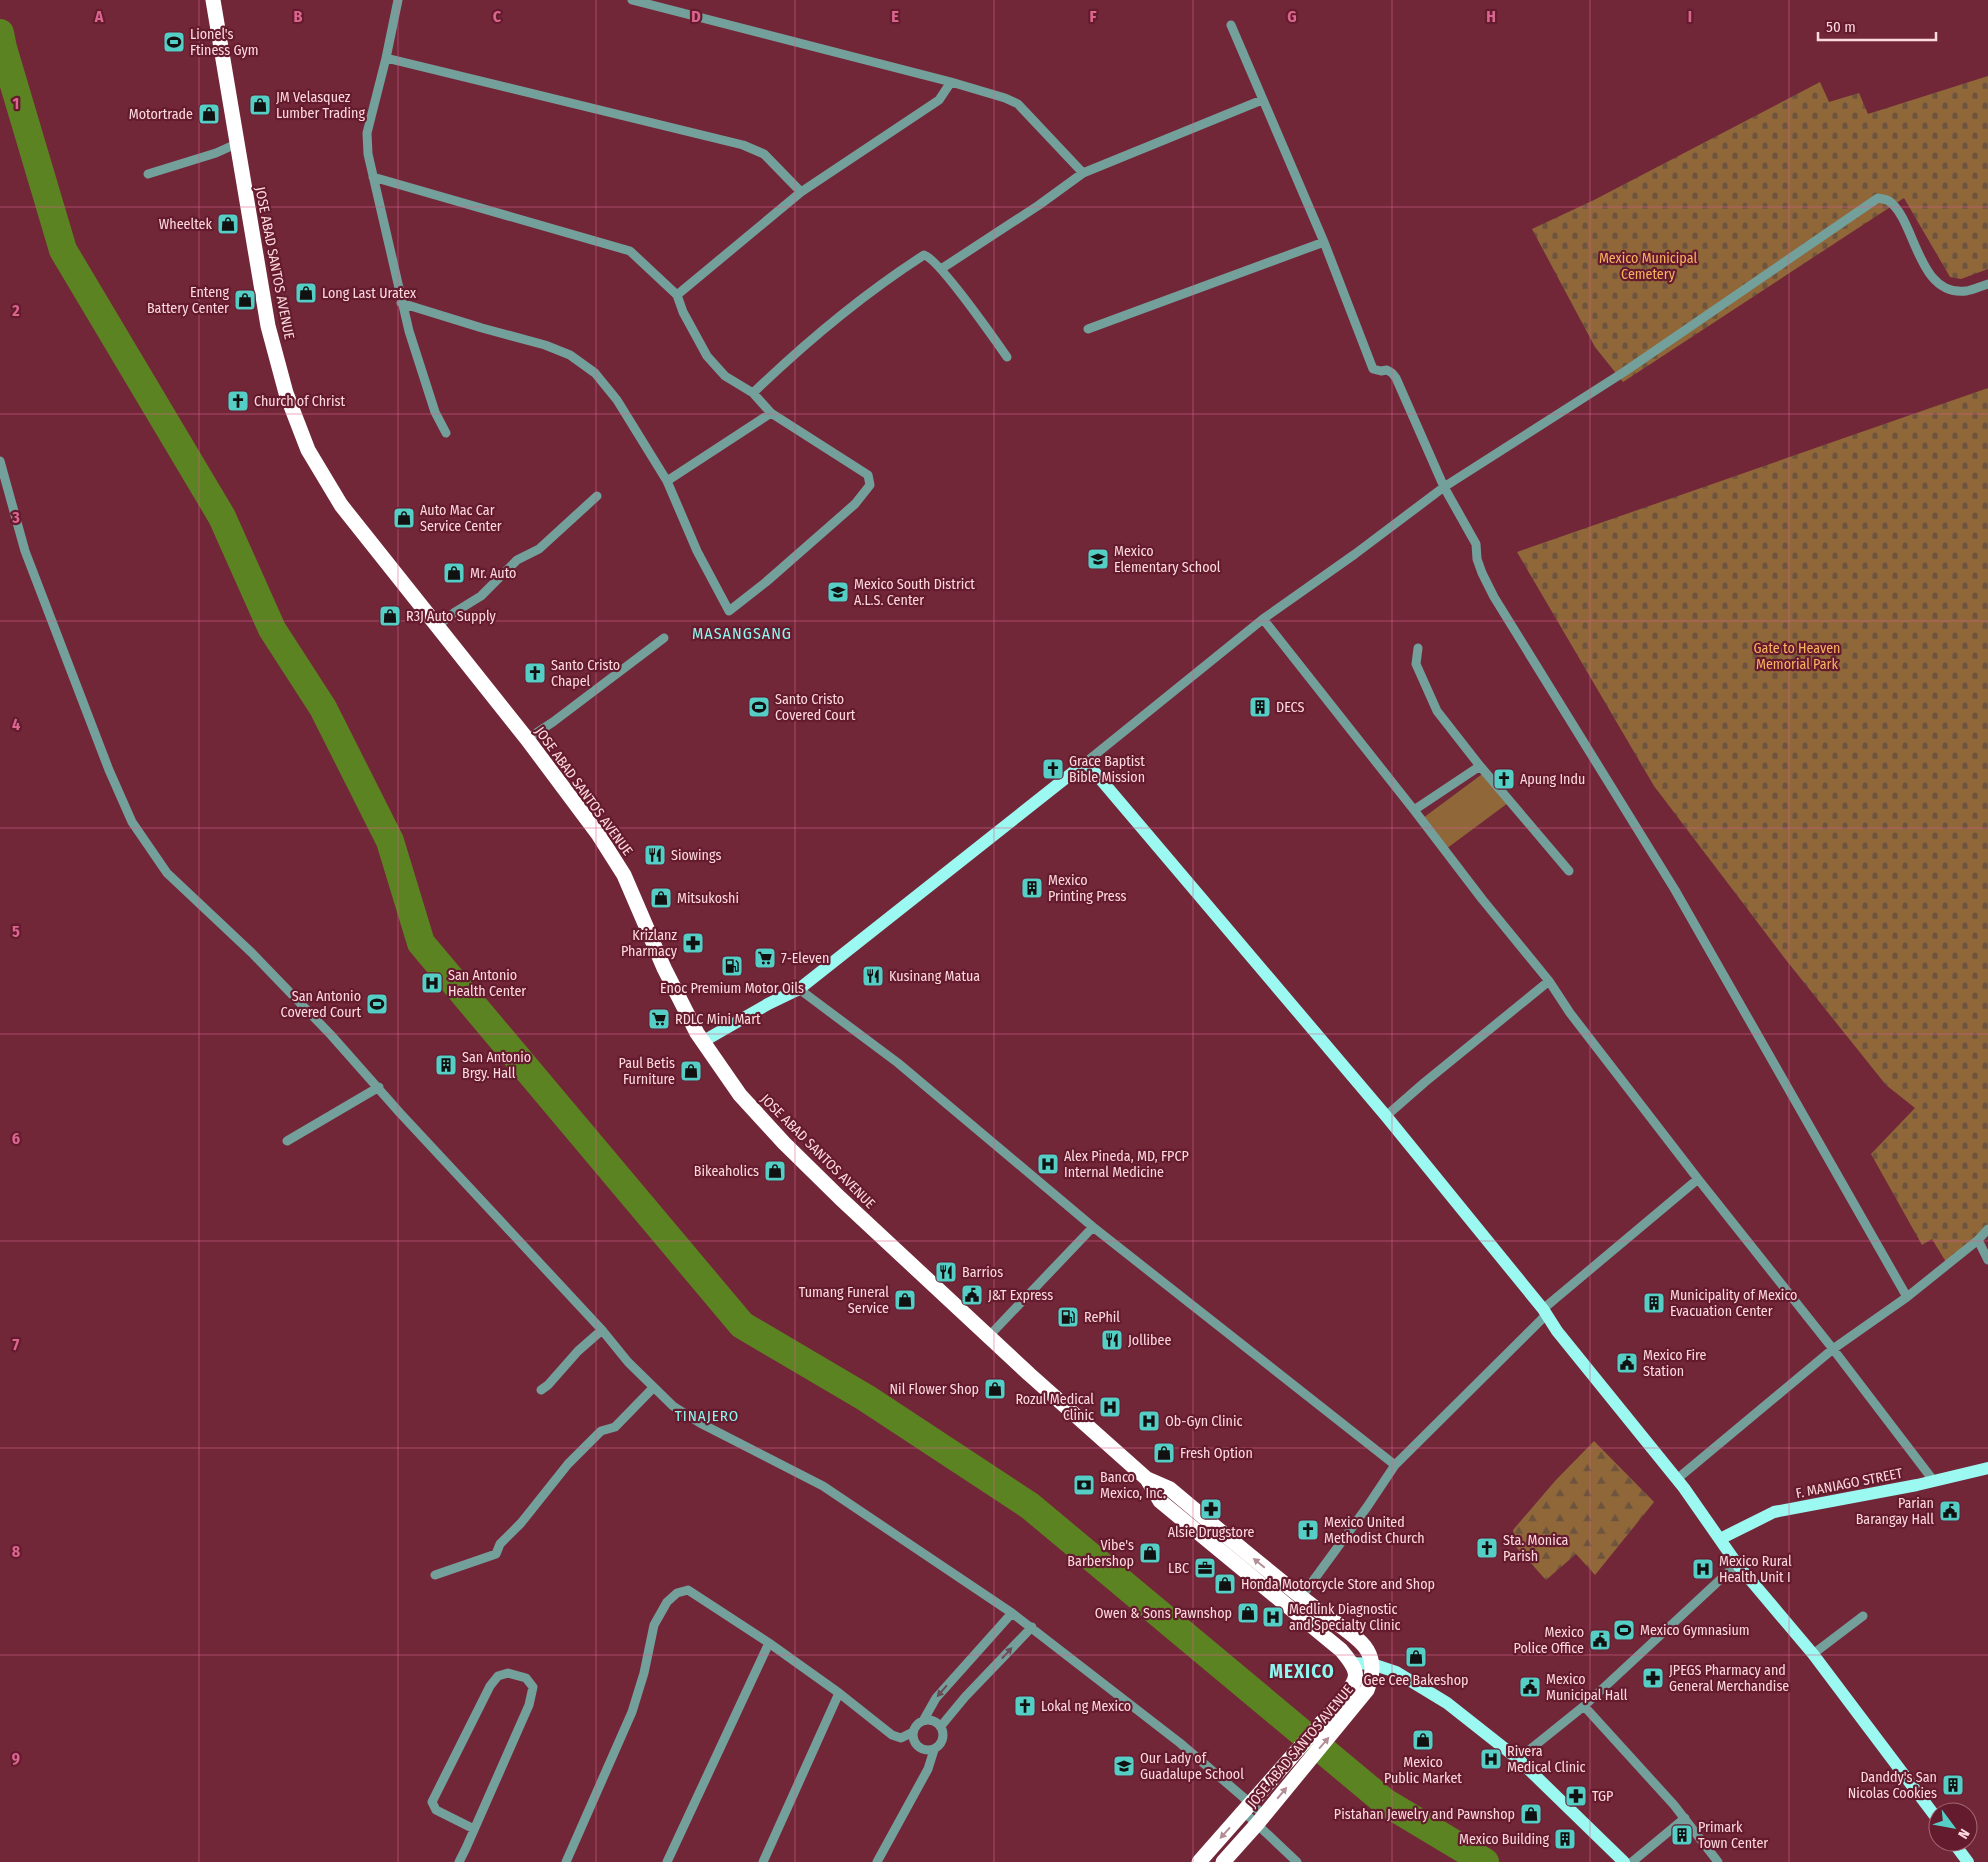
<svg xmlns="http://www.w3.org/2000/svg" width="1988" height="1862" font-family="'Fira Sans Condensed',sans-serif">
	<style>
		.forest { fill: url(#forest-firs) }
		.cemetery { fill: url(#cemetery-stones) }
		.park { fill: #8f6738 }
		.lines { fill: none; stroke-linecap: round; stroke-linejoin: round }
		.river { stroke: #5c8321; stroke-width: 28 }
		.minor { stroke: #74a09c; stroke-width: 9 }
		.major { stroke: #9bf9f2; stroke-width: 12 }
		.highway { stroke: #fff; stroke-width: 15 }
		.oneway { fill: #b28d96 }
		.oneway2 { fill: #6a4a54 }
		.grid { fill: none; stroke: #da658f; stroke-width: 1; stroke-opacity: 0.55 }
		.labels { text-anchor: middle; stroke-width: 4.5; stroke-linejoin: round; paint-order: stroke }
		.poi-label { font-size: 14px; fill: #fed9de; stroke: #651b2e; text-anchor: start }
		.park-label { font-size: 14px; fill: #fab35f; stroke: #651b2e }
		.street-label { font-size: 14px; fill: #fed9de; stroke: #651b2e }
		.neighbourhood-label { font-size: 15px; letter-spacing: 1px; fill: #8df7ef; stroke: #651b2e }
		.quarter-label { font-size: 16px; letter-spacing: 1px; fill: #8df7ef; stroke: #651b2e }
		.district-label { font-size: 19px; font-weight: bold; letter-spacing: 1px; fill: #8df7ef; stroke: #651b2e }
		.grid-label { font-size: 16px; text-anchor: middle; font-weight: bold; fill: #da658f; stroke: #651b2e; stroke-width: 4.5; stroke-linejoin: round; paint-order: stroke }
	</style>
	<defs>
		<pattern id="forest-firs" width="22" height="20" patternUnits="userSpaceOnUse" patternTransform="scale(1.25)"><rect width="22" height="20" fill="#8f6738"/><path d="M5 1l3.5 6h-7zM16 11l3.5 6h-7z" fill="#6e543e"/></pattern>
		<pattern id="cemetery-stones" width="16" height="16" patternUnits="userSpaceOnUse" patternTransform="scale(1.25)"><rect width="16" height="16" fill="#8f6738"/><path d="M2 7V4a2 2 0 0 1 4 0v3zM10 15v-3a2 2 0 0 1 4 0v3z" fill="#6e543e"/></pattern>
	</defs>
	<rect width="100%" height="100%" fill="#722739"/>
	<path class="forest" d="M1594 1441 1654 1502 1595 1575 1576 1554 1546 1580 1516 1547 1513 1530 1555 1481Z"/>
	<path class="cemetery" d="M1988 76V269L1961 279 1950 277 1904 198 1623 382 1595 347 1532 229 1594 200 1820 82 1829 102 1859 93 1868 114Z
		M1988 388V1227L1946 1262 1932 1239 1922 1245 1871 1154 1915 1108 1886 1085 1786 960 1654 786 1517 552Z"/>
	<path class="park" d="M1485 772 1508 803 1446 849 1423 818Z"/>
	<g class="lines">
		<path class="river" d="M0 33 3 48 63 250 222 517 272 629 323 708 390 841 421 943 742 1325 866 1398 1030 1506 1385 1802 1485 1862"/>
		<path class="minor" d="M398 0 386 58 367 133 368 154 409 331 435 412 446 433
			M632 0 951 82 1005 98 1018 104 1083 173 1262 100
			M1231 25 1324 242
			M386 58 743 145 764 154 801 192
			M148 174 216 153 236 144
			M373 177 630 251 677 295 683 312 707 356 725 376 753 393 771 413 868 475 870 485 855 504 766 582 729 611 697 551 667 481 617 400 595 373 570 355 545 345 482 328 401 303
			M941 269 1039 205 1083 173
			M677 295 801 192 939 100 951 82
			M1088 329 1324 242 1373 369 1381 371 1387 370 1392 373 1396 378 1444 487 1476 544 1477 559 1482 573 1494 597 1675 890 1907 1297
			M753 393C806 342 862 295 924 255 939 259 995 340 1007 357
			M0 461 25 551 109 770 132 822 167 873 252 953 331 1035 400 1113 602 1330 628 1362 673 1406 700 1423 823 1486 1012 1613 1180 1743 1264 1815
			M667 481 771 413
			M1263 619 1414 810 1482 899 1549 981 1570 1013 1698 1179 1833 1349 1933 1480
			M436 627 455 612 481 596 517 560 539 549 597 496
			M1418 648 1416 664 1437 711 1480 766
			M527 739 553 722 664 638
			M1086 762 1263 619 1355 554 1444 487 1624 372 1878 198C1882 199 1886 199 1889 201 1916 220 1917 297 1966 291 1973 290 1981 286 1988 284
			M1414 810 1480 766 1569 871
			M799 989 898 1063 1093 1227 1395 1465
			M1386 1116 1425 1082 1549 981
			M287 1141 379 1087
			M1978 1240 1988 1260
			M1543 1309 1698 1179
			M989 1336 1093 1227
			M541 1390 548 1385 578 1351 602 1330
			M1677 1479 1833 1349 1907 1297 1978 1240 1988 1229
			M435 1575 496 1554 500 1544 521 1523 568 1464 601 1431 615 1427 653 1388
			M1302 1596 1367 1507 1395 1465 1546 1315
			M1813 1654 1863 1616
			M1584 1706 1674 1805 1718 1862
			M913 1735a15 15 0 1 1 30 0a15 15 0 1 1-30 0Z
			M923 1721 936 1698 1012 1613
			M941 1726 965 1697 1032 1627
			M1518 1759 1584 1706 1737 1564
			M1244 1812 1297 1862
			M459 1862 466 1848 529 1705 533 1687 526 1678 508 1673 498 1676 490 1686 432 1802 436 1810 474 1829
			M566 1862 632 1712 644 1673 654 1625 667 1602 677 1593 688 1590 769 1643 839 1693 892 1735 901 1738 913 1732
			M667 1862 769 1643
			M763 1862 839 1693
			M877 1862 928 1769 934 1750
			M1632 1862 1685 1818"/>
		<path class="major" d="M702 1042 768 1004 799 989 1086 762 1386 1116 1543 1309 1557 1331 1684 1488 1737 1564 1813 1654 1938 1820
			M1720 1539 1774 1512 1917 1485 1988 1468
			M1353 1663 1372 1664 1396 1672 1447 1703 1518 1759 1624 1862
			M1953 1842 1968 1862"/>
		<path class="highway" d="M213 0 268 326 286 393 308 450 341 505 527 739 598 834 624 875 664 968 697 1033 740 1095 784 1143 840 1198 1029 1374 1147 1479 1160 1501 1341 1650C1364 1677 1357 1679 1338 1704L1199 1862
			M1147 1479 1170 1489C1218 1529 1265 1569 1314 1607 1328 1618 1359 1636 1367 1650 1375 1663 1372 1678 1367 1690L1257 1824 1223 1862"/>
	</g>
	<defs><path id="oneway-solid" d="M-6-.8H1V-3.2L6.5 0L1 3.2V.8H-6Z" transform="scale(1.25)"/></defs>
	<g class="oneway">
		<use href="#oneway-solid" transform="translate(1259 1563) rotate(-141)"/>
		<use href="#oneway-solid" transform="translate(1324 1743) rotate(-49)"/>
		<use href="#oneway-solid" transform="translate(1282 1793) rotate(-50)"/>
		<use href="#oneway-solid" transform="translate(1225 1833) rotate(132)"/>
	</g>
	<g class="oneway2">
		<use href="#oneway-solid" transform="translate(1007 1653) rotate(-47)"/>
		<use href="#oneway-solid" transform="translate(942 1691) rotate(131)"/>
	</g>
	<path class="grid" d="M199 0V1862M398 0V1862M596 0V1862M795 0V1862M994 0V1862M1193 0V1862M1392 0V1862M1590 0V1862M1789 0V1862M0 207H1988M0 414H1988M0 621H1988M0 828H1988M0 1034H1988M0 1241H1988M0 1448H1988M0 1655H1988"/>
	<defs>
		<g id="stadium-square" transform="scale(1.125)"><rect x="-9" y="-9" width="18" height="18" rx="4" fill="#55cec5" stroke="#651b2e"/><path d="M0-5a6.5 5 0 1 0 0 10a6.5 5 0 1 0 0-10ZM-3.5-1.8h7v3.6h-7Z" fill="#111"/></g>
		<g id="shop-square" transform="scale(1.125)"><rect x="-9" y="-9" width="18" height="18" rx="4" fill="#55cec5" stroke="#651b2e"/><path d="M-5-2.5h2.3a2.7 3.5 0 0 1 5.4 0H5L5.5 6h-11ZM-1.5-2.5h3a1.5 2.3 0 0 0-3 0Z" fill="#111"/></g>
		<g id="church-square" transform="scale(1.125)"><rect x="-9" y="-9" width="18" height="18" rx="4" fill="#55cec5" stroke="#651b2e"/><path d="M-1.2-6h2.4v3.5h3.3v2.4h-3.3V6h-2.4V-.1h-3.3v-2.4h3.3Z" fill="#111"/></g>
		<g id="school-square" transform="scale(1.125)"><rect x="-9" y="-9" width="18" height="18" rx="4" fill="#55cec5" stroke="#651b2e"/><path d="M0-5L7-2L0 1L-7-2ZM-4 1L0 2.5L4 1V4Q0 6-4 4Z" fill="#111"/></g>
		<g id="building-square" transform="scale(1.125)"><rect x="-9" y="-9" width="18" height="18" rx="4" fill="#55cec5" stroke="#651b2e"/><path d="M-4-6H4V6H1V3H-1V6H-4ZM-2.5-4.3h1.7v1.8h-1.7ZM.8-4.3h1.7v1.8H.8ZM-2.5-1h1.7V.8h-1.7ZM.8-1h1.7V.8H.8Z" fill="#111"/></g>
		<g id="restaurant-square" transform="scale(1.125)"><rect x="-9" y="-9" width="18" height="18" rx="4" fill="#55cec5" stroke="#651b2e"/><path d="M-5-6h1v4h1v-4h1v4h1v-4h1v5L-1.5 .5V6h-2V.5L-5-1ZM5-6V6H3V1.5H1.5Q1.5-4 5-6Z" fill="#111"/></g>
		<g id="pharmacy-square" transform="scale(1.125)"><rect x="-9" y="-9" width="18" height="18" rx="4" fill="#55cec5" stroke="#651b2e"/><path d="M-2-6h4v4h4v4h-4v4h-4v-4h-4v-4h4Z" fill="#111"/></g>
		<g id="supermarket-square" transform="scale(1.125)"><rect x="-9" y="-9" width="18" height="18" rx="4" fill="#55cec5" stroke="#651b2e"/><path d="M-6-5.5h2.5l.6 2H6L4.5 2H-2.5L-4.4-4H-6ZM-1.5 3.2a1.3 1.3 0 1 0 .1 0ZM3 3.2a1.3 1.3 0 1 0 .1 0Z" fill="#111"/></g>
		<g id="fuel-square" transform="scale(1.125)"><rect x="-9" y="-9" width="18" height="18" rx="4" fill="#55cec5" stroke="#651b2e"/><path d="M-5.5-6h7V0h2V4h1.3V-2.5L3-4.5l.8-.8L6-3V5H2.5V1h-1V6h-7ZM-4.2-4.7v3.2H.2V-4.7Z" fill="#111"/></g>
		<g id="hospital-square" transform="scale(1.125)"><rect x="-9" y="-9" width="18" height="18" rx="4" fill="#55cec5" stroke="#651b2e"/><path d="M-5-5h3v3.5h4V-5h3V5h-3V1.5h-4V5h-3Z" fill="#111"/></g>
		<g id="civic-square" transform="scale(1.125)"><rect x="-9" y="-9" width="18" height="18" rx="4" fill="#55cec5" stroke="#651b2e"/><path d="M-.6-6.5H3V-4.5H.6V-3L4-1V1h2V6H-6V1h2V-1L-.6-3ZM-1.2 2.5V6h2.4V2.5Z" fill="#111"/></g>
		<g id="bank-square" transform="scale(1.125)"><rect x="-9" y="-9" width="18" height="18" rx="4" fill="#55cec5" stroke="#651b2e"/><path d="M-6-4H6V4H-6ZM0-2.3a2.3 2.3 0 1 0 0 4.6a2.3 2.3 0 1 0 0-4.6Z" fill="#111"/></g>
		<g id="office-square" transform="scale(1.125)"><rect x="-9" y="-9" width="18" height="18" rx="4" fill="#55cec5" stroke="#651b2e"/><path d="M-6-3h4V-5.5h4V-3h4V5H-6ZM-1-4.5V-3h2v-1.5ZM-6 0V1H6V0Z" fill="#111"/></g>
	</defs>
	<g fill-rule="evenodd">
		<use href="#stadium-square" x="174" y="42"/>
		<use href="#shop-square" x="260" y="105"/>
		<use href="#shop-square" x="209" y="114"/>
		<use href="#shop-square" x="228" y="224"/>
		<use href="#shop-square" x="306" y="293"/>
		<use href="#shop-square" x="245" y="300"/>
		<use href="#church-square" x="238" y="401"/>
		<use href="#shop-square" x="404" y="518"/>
		<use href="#school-square" x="1098" y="559"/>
		<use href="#shop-square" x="454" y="573"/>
		<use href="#school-square" x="838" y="592"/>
		<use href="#shop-square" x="390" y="616"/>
		<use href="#church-square" x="535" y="673"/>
		<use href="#stadium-square" x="759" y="707"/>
		<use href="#building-square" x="1260" y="707"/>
		<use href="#church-square" x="1053" y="769"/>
		<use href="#church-square" x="1504" y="779"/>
		<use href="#restaurant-square" x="655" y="855"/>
		<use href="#building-square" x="1032" y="888"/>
		<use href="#shop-square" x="661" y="898"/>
		<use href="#pharmacy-square" x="693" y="943"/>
		<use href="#supermarket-square" x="765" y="958"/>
		<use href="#fuel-square" x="732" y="966"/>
		<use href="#restaurant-square" x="873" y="976"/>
		<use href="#hospital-square" x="432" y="983"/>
		<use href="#stadium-square" x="377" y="1004"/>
		<use href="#supermarket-square" x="659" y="1019"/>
		<use href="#building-square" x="446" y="1065"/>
		<use href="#shop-square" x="691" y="1071"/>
		<use href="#hospital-square" x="1048" y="1164"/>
		<use href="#shop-square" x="775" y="1171"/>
		<use href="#restaurant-square" x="946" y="1272"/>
		<use href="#civic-square" x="972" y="1295"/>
		<use href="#shop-square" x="905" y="1300"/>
		<use href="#building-square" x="1654" y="1303"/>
		<use href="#fuel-square" x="1068" y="1317"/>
		<use href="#restaurant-square" x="1112" y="1340"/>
		<use href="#civic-square" x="1627" y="1363"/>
		<use href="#shop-square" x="995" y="1389"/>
		<use href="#hospital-square" x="1110" y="1407"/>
		<use href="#hospital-square" x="1149" y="1421"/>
		<use href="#shop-square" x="1164" y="1453"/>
		<use href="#bank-square" x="1084" y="1485"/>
		<use href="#pharmacy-square" x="1211" y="1509"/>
		<use href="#civic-square" x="1950" y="1511"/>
		<use href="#church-square" x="1308" y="1530"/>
		<use href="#church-square" x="1487" y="1548"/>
		<use href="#shop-square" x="1150" y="1553"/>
		<use href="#office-square" x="1205" y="1568"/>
		<use href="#hospital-square" x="1703" y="1569"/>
		<use href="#shop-square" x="1225" y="1584"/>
		<use href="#shop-square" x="1248" y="1613"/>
		<use href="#hospital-square" x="1273" y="1617"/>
		<use href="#stadium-square" x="1624" y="1630"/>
		<use href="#civic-square" x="1600" y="1640"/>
		<use href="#shop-square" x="1416" y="1657"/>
		<use href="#pharmacy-square" x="1653" y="1678"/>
		<use href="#civic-square" x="1530" y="1687"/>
		<use href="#church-square" x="1025" y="1706"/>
		<use href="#shop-square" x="1423" y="1740"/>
		<use href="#hospital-square" x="1491" y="1759"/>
		<use href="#school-square" x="1124" y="1766"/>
		<use href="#building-square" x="1953" y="1785"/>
		<use href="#pharmacy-square" x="1576" y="1796"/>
		<use href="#shop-square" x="1531" y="1814"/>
		<use href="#building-square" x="1682" y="1835"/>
		<use href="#building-square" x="1565" y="1839"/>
	</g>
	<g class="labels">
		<g class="poi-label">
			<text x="190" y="39">Lionel's<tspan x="190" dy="16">Ftiness Gym</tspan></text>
			<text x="276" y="102">JM Velasquez<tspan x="276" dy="16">Lumber Trading</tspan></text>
			<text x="193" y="119" text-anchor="end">Motortrade</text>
			<text x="212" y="229" text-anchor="end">Wheeltek</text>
			<text x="229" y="297" text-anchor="end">Enteng<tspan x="229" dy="16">Battery Center</tspan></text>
			<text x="322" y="298">Long Last Uratex</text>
			<text x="254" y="406">Church of Christ</text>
			<text x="420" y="515">Auto Mac Car<tspan x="420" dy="16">Service Center</tspan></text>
			<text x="1114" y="556">Mexico<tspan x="1114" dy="16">Elementary School</tspan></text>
			<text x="470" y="578">Mr. Auto</text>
			<text x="854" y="589">Mexico South District<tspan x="854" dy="16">A.L.S. Center</tspan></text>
			<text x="406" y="621">R3J Auto Supply</text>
			<text x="551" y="670">Santo Cristo<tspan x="551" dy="16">Chapel</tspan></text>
			<text x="775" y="704">Santo Cristo<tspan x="775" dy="16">Covered Court</tspan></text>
			<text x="1276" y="712">DECS</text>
			<text x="1069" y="766">Grace Baptist<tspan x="1069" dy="16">Bible Mission</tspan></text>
			<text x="1520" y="784">Apung Indu</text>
			<text x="671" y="860">Siowings</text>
			<text x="1048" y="885">Mexico<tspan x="1048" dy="16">Printing Press</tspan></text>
			<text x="677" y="903">Mitsukoshi</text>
			<text x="677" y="940" text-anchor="end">Krizlanz<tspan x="677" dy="16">Pharmacy</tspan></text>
			<text x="781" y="963">7-Eleven</text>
			<text x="448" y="980">San Antonio<tspan x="448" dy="16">Health Center</tspan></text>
			<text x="889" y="981">Kusinang Matua</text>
			<text x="732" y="993" text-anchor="middle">Enoc Premium Motor Oils</text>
			<text x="361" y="1001" text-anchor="end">San Antonio<tspan x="361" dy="16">Covered Court</tspan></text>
			<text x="675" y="1024">RDLC Mini Mart</text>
			<text x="462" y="1062">San Antonio<tspan x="462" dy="16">Brgy. Hall</tspan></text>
			<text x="675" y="1068" text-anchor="end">Paul Betis<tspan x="675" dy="16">Furniture</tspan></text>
			<text x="1064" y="1161">Alex Pineda, MD, FPCP<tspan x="1064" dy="16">Internal Medicine</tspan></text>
			<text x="759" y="1176" text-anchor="end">Bikeaholics</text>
			<text x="962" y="1277">Barrios</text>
			<text x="889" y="1297" text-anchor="end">Tumang Funeral<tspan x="889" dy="16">Service</tspan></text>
			<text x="988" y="1300">J&amp;T Express</text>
			<text x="1670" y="1300">Municipality of Mexico<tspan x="1670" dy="16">Evacuation Center</tspan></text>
			<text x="1084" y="1322">RePhil</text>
			<text x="1128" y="1345">Jollibee</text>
			<text x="1643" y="1360">Mexico Fire<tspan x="1643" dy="16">Station</tspan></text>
			<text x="979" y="1394" text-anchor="end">Nil Flower Shop</text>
			<text x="1094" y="1404" text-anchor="end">Rozul Medical<tspan x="1094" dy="16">Clinic</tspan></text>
			<text x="1165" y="1426">Ob-Gyn Clinic</text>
			<text x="1180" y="1458">Fresh Option</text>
			<text x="1100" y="1482">Banco<tspan x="1100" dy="16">Mexico, Inc.</tspan></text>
			<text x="1934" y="1508" text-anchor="end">Parian<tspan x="1934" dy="16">Barangay Hall</tspan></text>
			<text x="1324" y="1527">Mexico United<tspan x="1324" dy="16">Methodist Church</tspan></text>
			<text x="1211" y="1537" text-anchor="middle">Alsie Drugstore</text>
			<text x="1503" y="1545">Sta. Monica<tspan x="1503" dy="16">Parish</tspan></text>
			<text x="1134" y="1550" text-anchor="end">Vibe's<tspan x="1134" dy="16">Barbershop</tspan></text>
			<text x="1719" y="1566">Mexico Rural<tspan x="1719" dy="16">Health Unit I</tspan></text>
			<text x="1189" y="1573" text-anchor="end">LBC</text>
			<text x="1241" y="1589">Honda Motorcycle Store and Shop</text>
			<text x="1289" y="1614">Medlink Diagnostic<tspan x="1289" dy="16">and Specialty Clinic</tspan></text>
			<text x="1232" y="1618" text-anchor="end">Owen &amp; Sons Pawnshop</text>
			<text x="1640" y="1635">Mexico Gymnasium</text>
			<text x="1584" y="1637" text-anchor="end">Mexico<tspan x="1584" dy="16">Police Office</tspan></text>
			<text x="1669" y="1675">JPEGS Pharmacy and<tspan x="1669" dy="16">General Merchandise</tspan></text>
			<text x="1546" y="1684">Mexico<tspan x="1546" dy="16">Municipal Hall</tspan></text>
			<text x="1416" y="1685" text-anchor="middle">Gee Cee Bakeshop</text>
			<text x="1041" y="1711">Lokal ng Mexico</text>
			<text x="1507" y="1756">Rivera<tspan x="1507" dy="16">Medical Clinic</tspan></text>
			<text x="1140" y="1763">Our Lady of<tspan x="1140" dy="16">Guadalupe School</tspan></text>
			<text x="1423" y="1767" text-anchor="middle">Mexico<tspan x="1423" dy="16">Public Market</tspan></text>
			<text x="1937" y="1782" text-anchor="end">Danddy's San<tspan x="1937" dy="16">Nicolas Cookies</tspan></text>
			<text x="1592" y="1801">TGP</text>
			<text x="1515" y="1819" text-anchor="end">Pistahan Jewelry and Pawnshop</text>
			<text x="1698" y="1832">Primark<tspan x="1698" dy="16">Town Center</tspan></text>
			<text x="1549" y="1844" text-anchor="end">Mexico Building</text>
		</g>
		<g class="park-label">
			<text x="1648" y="263">Mexico Municipal<tspan x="1648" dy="16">Cemetery</tspan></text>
			<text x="1797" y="653">Gate to Heaven<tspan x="1797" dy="16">Memorial Park</tspan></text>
		</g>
		<g class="street-label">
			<text transform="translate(275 263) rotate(79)" y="5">JOSE ABAD SANTOS AVENUE</text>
			<text transform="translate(584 791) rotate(54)" y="5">JOSE ABAD SANTOS AVENUE</text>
			<text transform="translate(818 1151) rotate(45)" y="5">JOSE ABAD SANTOS AVENUE</text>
			<text transform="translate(1849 1483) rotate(-11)" y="5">F. MANIAGO STREET</text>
			<text transform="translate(1300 1746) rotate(-50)" y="5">JOSE ABAD SANTOS AVENUE</text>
		</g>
		<g class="neighbourhood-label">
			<text x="707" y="1421">TINAJERO</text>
		</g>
		<g class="quarter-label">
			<text x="742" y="639">MASANGSANG</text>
		</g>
		<g class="district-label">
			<text x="1302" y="1678">MEXICO</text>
		</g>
	</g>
	<g class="grid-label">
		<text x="99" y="22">A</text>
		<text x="298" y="22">B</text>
		<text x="497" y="22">C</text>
		<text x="696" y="22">D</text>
		<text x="895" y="22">E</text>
		<text x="1093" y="22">F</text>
		<text x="1292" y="22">G</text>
		<text x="1491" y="22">H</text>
		<text x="1690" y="22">I</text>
		<text x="16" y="109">1</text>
		<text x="16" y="316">2</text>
		<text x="16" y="523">3</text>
		<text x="16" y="730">4</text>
		<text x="16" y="937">5</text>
		<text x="16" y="1144">6</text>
		<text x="16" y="1350">7</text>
		<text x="16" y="1557">8</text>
		<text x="16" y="1764">9</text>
	</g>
	<g transform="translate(1953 1827) rotate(122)"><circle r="24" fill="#651b2e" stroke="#a26774"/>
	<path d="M0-4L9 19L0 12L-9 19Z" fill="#55cec5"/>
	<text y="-8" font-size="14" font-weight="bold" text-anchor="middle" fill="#fed9de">N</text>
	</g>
	<path d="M1818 32v8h118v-8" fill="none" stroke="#fed9de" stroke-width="2.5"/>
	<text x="1826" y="32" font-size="15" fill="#fed9de" stroke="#651b2e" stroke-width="4" paint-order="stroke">50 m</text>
</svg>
